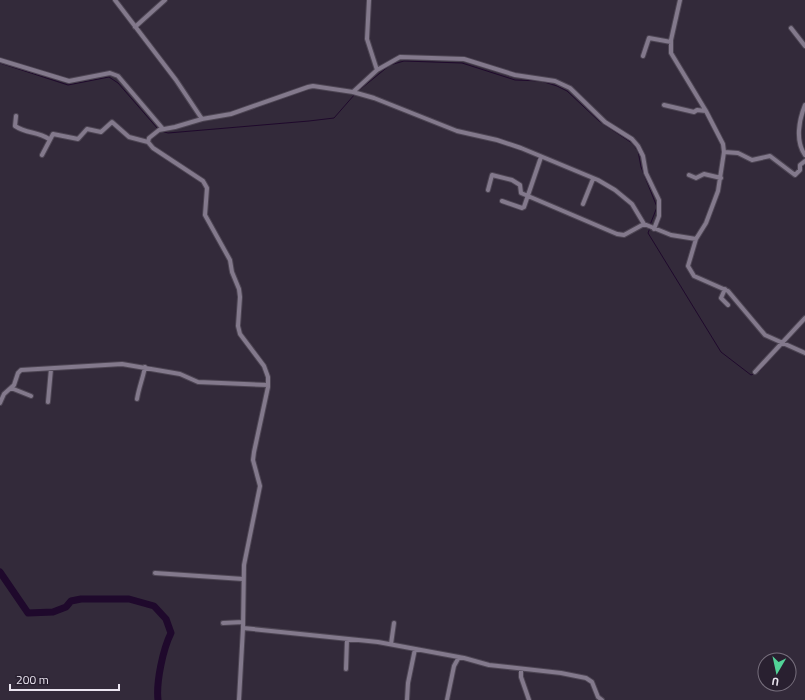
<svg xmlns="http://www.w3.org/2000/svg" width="805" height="700" font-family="'Titillium Web',sans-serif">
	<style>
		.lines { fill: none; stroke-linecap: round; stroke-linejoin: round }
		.stream { stroke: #1f092c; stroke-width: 1 }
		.river { stroke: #1f092c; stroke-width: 7 }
		.minor-casing { stroke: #4d4553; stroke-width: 6 }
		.minor { stroke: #83798c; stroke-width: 4 }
	</style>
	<rect width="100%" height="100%" fill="#332a3a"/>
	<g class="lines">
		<path class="stream" d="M0 63 68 85 109 77 118 83 158 129
			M358 91 390 65 404 61 462 63 515 80 541 81 557 86 567 91 599 121 632 143 638 151 641 167 657 207 650 225
			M161 131 168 133 309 121 334 118 355 94
			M650 228 648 233 721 352 751 375 760 371 768 361
			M785 343 797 329"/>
		<path class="river" d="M0 572 28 613 53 612 66 607 71 601 81 599H129L154 606 166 619 171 633C163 649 156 682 158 700"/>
		<g class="minor-casing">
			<path id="minor" d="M115 0 176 80 202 119
				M680 0 671 40V53L706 111 723 144 724 152 718 191 706 223 696 239 688 266 694 276 728 291 765 335 805 353
				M135 27 165 0
				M791 28 805 46
				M643 56 649 38 671 42
				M0 60 69 81 110 73 118 76 163 129
				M377 70 400 57 464 59 515 75 555 81 570 88 605 122 632 139 638 146 643 156 646 173 659 200V216L654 229
				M353 92 377 70 367 39 369 0
				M664 105 694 112 697 110 706 111
				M805 105C799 120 795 141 805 155
				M16 116 15 126C27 134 37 131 49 139
				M724 152 738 153 752 160 770 156 795 175 800 170V165L805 161
				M42 155 53 134 78 139 87 129 101 132 112 122 129 137 148 142
				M689 175 696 178 704 174 721 178
				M488 190 492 175 512 180 520 185 521 193 617 234 624 235 644 224
				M502 201 522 208 524 207 541 157
				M583 204 593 179
				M725 289 721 298 728 305
				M755 372 805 318
				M11 388 31 396
				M137 399C139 387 143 378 145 367
				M48 402 51 369
				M0 403 4 394 14 385 18 373 21 370 122 364 180 374 198 382 268 385
				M155 573 243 579
				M223 623 243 622
				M391 644 394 623
				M346 669 347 639
				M521 669V677L529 700
				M239 700 243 628
				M407 700 408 683 415 649
				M447 700 454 666 459 657
				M602 700 598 697 592 682 586 678 561 673 489 665 464 658 378 642 243 628 244 565 260 486 253 460 254 452 268 387V377L264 366 240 334 238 326 240 297 239 289 232 272 230 260 205 215 207 188 203 181 153 148 148 142 149 138 159 130 175 127 202 119 231 114 308 87 313 86 353 92 374 98 457 131 497 140 521 148 598 180 615 190 632 204 644 224 671 235 696 239"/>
		</g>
		<use href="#minor" class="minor"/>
	</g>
	<g transform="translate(777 672) rotate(189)"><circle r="19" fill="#292030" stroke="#776f7d"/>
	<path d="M0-3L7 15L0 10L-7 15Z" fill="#52d397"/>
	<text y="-6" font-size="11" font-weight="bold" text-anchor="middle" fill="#ebe5f0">U</text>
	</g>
	<path d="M10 684v6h109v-6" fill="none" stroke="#ebe5f0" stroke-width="2"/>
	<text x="16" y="684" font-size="12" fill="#ebe5f0" stroke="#292030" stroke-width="3" paint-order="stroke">200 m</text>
</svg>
